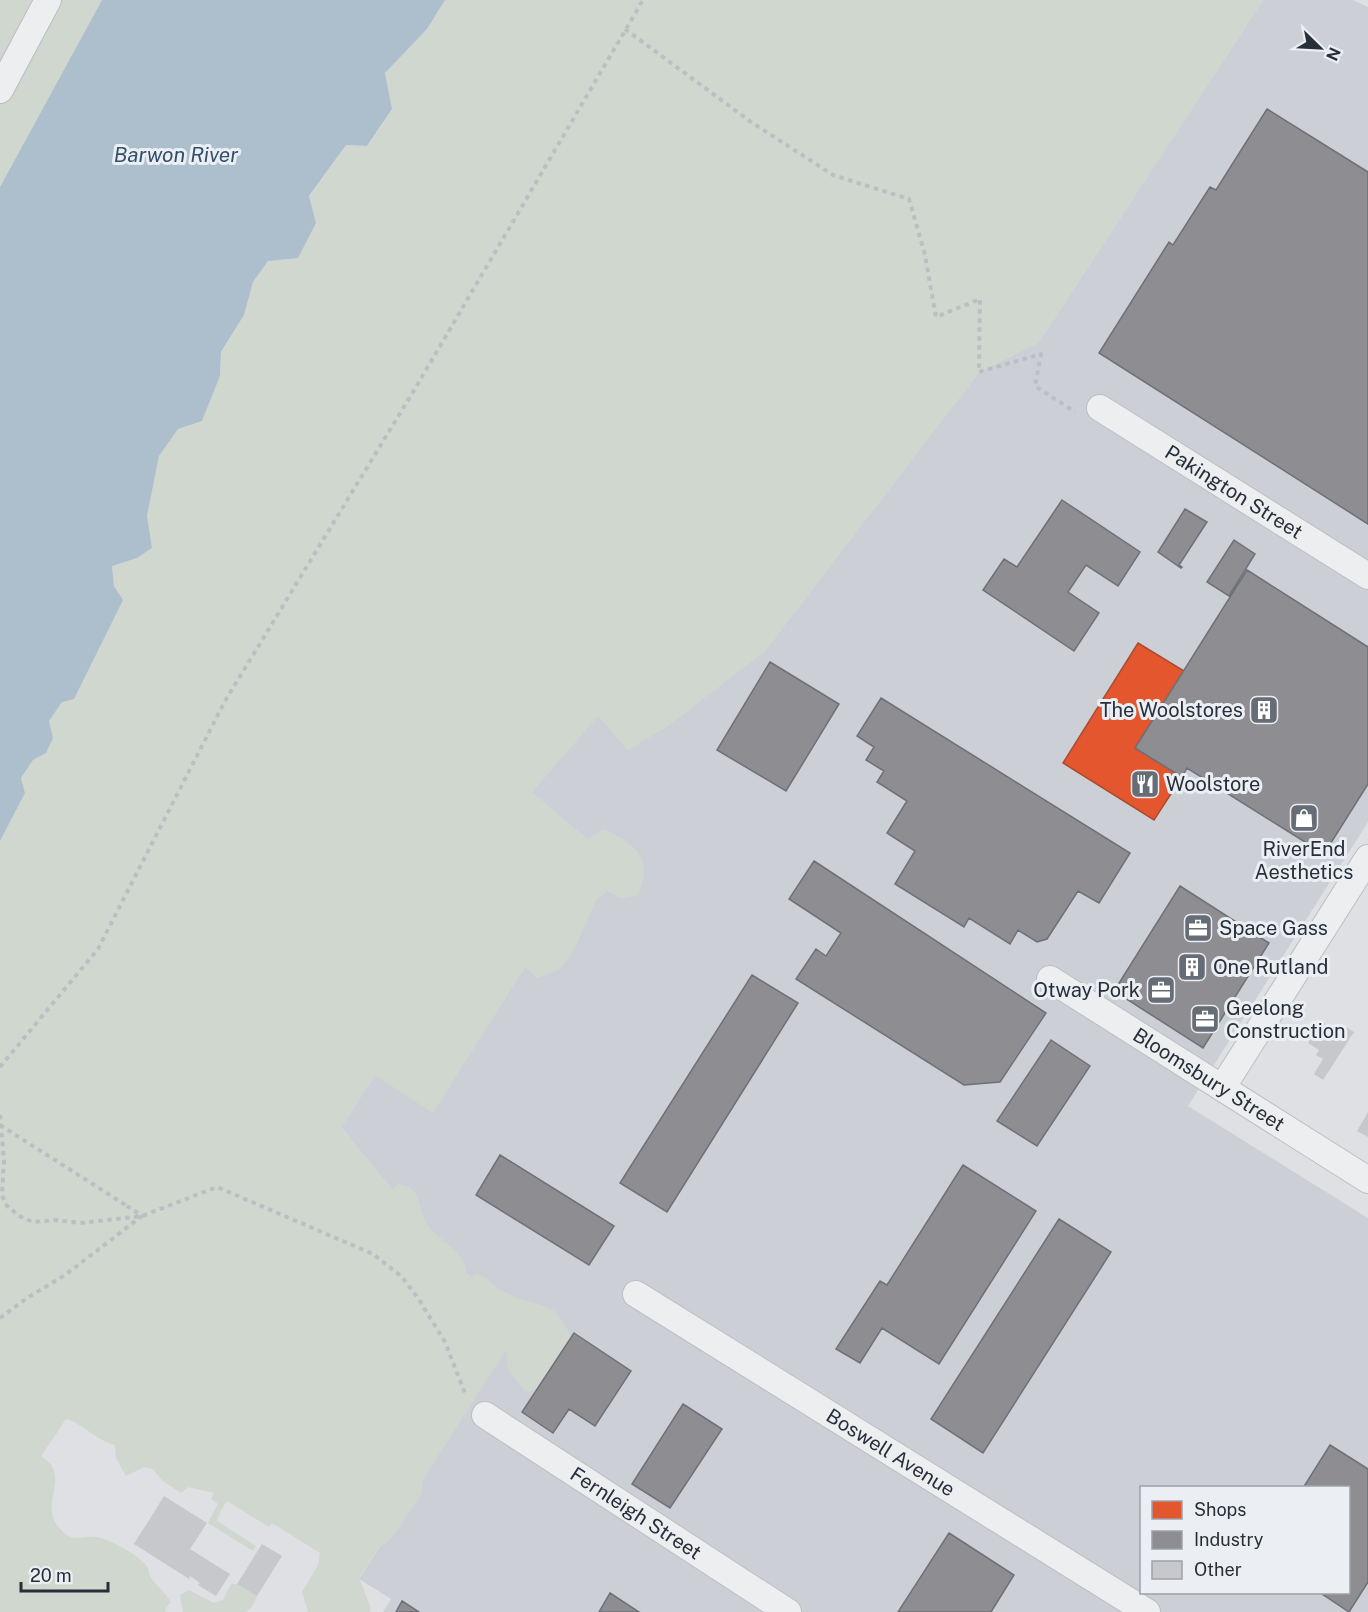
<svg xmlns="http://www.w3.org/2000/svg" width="1368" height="1612" font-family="'Public Sans',sans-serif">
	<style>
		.built { fill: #ccd0d6; fill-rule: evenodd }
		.green { fill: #cfd7ce }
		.water { fill: #adbecd }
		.shops { fill: #e4572e; stroke: #ab4b32; stroke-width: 1.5 }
		.industry { fill: #8d8d92; stroke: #6e7178; stroke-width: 1.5 }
		.building { fill: #c7c8cb }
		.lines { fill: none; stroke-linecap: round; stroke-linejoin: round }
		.minor-casing { stroke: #bcbec1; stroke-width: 28 }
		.path { stroke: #bcbfc2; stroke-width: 4; stroke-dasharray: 4.5 4.5; stroke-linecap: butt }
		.minor { stroke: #edeef0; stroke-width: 26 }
		.path-bridge { stroke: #bcbfc2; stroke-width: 4; stroke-dasharray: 4.5 4.5; stroke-linecap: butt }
		.labels { text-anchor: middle; stroke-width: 6; stroke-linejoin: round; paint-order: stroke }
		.street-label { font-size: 20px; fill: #272f3b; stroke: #ebeff3 }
		.poi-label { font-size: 20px; fill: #272f3b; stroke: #ebeff3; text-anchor: start }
		.water-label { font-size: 21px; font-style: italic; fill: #334f6c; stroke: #ebeff3 }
	</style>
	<rect width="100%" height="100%" fill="#dee0e3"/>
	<path class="built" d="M1263 0H1353L1368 7V822L1188 1106 1368 1218V1612H383L391 1599 359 1579 529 1313 455 1267 341 1127 375 1075 433 1112 555 919 587 839 531 793 598 715 628 750 764 652 979 372 1039 342ZM1142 1488H1348V1592H1142Z"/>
	<path class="green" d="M0 0H102L0 187Z
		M445 0H1263L1039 342 979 372 764 652 668 726 628 750 598 716 532 792 587 839 604 829C635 844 654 858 638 895L621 898 607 891 596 900 574 950 559 970 537 978 525 967 433 1113 375 1075 341 1127 392 1190 398 1184C405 1185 409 1186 415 1192 420 1198 421 1218 429 1227 440 1241 468 1254 466 1274L471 1277 477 1273C489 1279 497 1289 509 1294 542 1311 552 1295 571 1337L538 1388 525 1392 508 1369 506 1350 423 1479 422 1492 414 1506 390 1540 379 1547 359 1578 371 1608 370 1612H308L302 1592 318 1565 320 1553 272 1523 269 1527 227 1501 221 1510 217 1521 256 1546 253 1551 208 1523 218 1504 211 1499 214 1493 188 1487 181 1493 163 1481 152 1469 144 1467 126 1476 116 1458 115 1445C95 1440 84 1424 66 1419L41 1456C44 1459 49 1462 51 1465 65 1487 38 1507 62 1531 75 1544 83 1534 97 1537 111 1540 135 1553 145 1564 149 1567 148 1572 150 1576 155 1585 165 1592 171 1602L165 1609 167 1612H0V841L25 793 21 778 33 760 46 753 49 721 62 702 114 586 112 566 137 558 152 548 147 516 159 456 178 429 202 421 220 376 221 353 244 315 253 282 268 261 316 223 309 197 346 145 368 146 392 109 385 73 427 29Z
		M231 1584H237L257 1596 252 1607 246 1612H183L180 1595 189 1590 214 1603 223 1600Z"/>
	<path class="water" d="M102 0H445L427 29 385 73 392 109 367 146 346 145 309 196 316 223 298 258 268 261 253 282 244 315 221 352 220 376 202 421 178 429 159 456 147 516 152 548 137 558 112 566 114 586 123 600 74 699 62 702 49 721 53 738 46 753 33 760 21 778 25 793 0 841V187Z"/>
	<path class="shops" d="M1138 643 1184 671 1135 748 1182 777 1154 820 1063 763Z"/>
	<path class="industry" d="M1267 109 1368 172V524L1099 353 1169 242 1173 245 1210 187 1216 190Z
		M1062 500 1140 552 1118 586 1086 565 1068 592 1099 613 1074 651 983 590 1004 559 1017 567Z
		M1185 509 1207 522 1179 565 1182 567 1181 568 1158 552Z
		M1234 540 1255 554 1229 596 1207 582Z
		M1247 570 1368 647V784L1324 854 1187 768 1182 777 1135 748Z
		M770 662 839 704 786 791 717 750Z
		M881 698 1130 853 1099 903 1078 891 1047 939 1037 942 1018 930 1010 944 969 918 964 927 895 884 915 851 887 833 907 801 877 782 884 771 866 760 874 747 857 736Z
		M814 861 1046 1013 1000 1082 964 1085 796 979 816 949 826 956 841 933 789 899Z
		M1180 886 1269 943 1203 1048 1114 991Z
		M752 975 798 1003 667 1212 620 1183Z
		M1051 1040 1090 1066 1037 1146 997 1121Z
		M500 1155 614 1226 589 1265 476 1195Z
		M963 1165 1036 1211 939 1364 882 1328 860 1363 836 1349 880 1281 887 1285Z
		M1059 1219 1111 1252 983 1453 931 1419Z
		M574 1333 631 1371 595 1426 569 1409 553 1433 522 1412Z
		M683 1404 722 1429 670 1508 632 1484Z
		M1330 1445 1368 1469V1582L1349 1612 1319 1592H1348V1488H1303Z
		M949 1533 1014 1575 991 1612H898Z
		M610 1593 639 1612H599Z
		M402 1601 419 1612H396Z"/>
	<path class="building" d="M1321 1021 1341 1033 1346 1027 1354 1032 1323 1080 1314 1074 1323 1059 1316 1055 1319 1050 1308 1043Z
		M1368 1112V1137L1357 1131Z
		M164 1496 207 1523 190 1549 230 1574 216 1596 198 1585 200 1583 190 1576 189 1579 134 1544Z
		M262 1544 282 1556 257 1596 237 1584Z"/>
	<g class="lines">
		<g class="minor-casing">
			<g id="minor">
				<path d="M0 90 48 0"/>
				<path id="s1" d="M1100 408 1368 576"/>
				<path id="s2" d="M1050 979 1368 1180"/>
				<path d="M1222 1088 1368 858"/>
				<path id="s3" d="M636 1294 1147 1612"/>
				<path id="s4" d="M485 1415 788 1612"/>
			</g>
		</g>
		<path class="path" d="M625 29 751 122 833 175 909 199 925 255 936 317 980 299 979 372 1041 354 1035 386 1075 412
			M0 1067 98 949 225 701 416 387 643 0
			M0 1115 4 1161 2 1194 5 1204 19 1216 33 1222 56 1220 80 1223 142 1216 217 1187 373 1254 401 1276 418 1298 445 1342 466 1396
			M0 1318 27 1298 65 1275 142 1216 127 1206"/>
		<use href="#minor" class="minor"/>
		<path class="path-bridge" d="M0 1125 127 1206"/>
	</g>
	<defs>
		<g id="building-square" transform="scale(1.5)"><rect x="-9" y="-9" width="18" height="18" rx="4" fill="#676d76" stroke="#ebeff3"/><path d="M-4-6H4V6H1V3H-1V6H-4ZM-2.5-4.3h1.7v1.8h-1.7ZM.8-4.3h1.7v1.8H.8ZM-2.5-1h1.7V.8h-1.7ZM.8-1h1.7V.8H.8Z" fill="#fff"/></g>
		<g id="restaurant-square" transform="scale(1.5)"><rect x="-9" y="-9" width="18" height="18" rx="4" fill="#676d76" stroke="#ebeff3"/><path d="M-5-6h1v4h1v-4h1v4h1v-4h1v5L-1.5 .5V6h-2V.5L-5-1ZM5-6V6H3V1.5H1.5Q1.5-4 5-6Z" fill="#fff"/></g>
		<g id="shop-square" transform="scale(1.5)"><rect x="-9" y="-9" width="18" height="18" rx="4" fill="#676d76" stroke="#ebeff3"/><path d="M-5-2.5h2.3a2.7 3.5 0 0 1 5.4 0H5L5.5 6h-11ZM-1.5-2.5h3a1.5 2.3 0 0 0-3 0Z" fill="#fff"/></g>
		<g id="office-square" transform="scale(1.5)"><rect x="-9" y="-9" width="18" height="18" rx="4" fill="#676d76" stroke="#ebeff3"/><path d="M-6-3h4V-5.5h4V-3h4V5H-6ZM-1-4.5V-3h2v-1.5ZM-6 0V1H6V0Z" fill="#fff"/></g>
	</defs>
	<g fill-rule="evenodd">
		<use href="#building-square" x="1264" y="710"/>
		<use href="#restaurant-square" x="1145" y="784"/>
		<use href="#shop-square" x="1304" y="818"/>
		<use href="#office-square" x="1198" y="928"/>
		<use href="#building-square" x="1192" y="967"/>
		<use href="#office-square" x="1161" y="990"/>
		<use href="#office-square" x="1205" y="1019"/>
	</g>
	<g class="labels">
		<g class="street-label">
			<text dy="7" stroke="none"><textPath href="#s1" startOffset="158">Pakington Street</textPath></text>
			<text dy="7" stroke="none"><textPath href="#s2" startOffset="188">Bloomsbury Street</textPath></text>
			<text dy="7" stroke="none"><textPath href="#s3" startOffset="300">Boswell Avenue</textPath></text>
			<text dy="7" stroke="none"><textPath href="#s4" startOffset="180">Fernleigh Street</textPath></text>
		</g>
		<g class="poi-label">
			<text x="1243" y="717" text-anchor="end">The Woolstores</text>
			<text x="1166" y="791">Woolstore</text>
			<text x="1304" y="856" text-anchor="middle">RiverEnd<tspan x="1304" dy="23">Aesthetics</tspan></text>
			<text x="1219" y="935">Space Gass</text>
			<text x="1213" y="974">One Rutland</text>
			<text x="1140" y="997" text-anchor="end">Otway Pork</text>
			<text x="1226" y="1015">Geelong<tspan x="1226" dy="23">Construction</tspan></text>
		</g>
		<g class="water-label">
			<text x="176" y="162">Barwon River</text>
		</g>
	</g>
	<rect x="1140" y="1486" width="210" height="108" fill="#ebeff3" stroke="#9da2a9" stroke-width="1.5"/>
	<rect x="1152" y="1501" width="30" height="18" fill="#e4572e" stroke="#9da2a9" stroke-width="1.5"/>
	<text x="1194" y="1516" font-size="18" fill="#272f3b">Shops</text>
	<rect x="1152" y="1531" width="30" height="18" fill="#8d8d92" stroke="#9da2a9" stroke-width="1.5"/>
	<text x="1194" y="1546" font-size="18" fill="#272f3b">Industry</text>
	<rect x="1152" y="1561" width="30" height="18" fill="#c7c8cb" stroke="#9da2a9" stroke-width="1.5"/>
	<text x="1194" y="1576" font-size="18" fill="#272f3b">Other</text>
	<g transform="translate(1320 48) rotate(114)" stroke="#ebeff3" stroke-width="4.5" paint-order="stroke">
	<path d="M0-4.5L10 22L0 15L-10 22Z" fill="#272f3b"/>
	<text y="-9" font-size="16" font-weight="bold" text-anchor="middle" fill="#272f3b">N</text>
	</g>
	<path d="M21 1582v9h87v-9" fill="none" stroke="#272f3b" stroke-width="3"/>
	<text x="30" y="1582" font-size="18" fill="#272f3b" stroke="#ebeff3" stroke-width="4.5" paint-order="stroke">20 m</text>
</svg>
